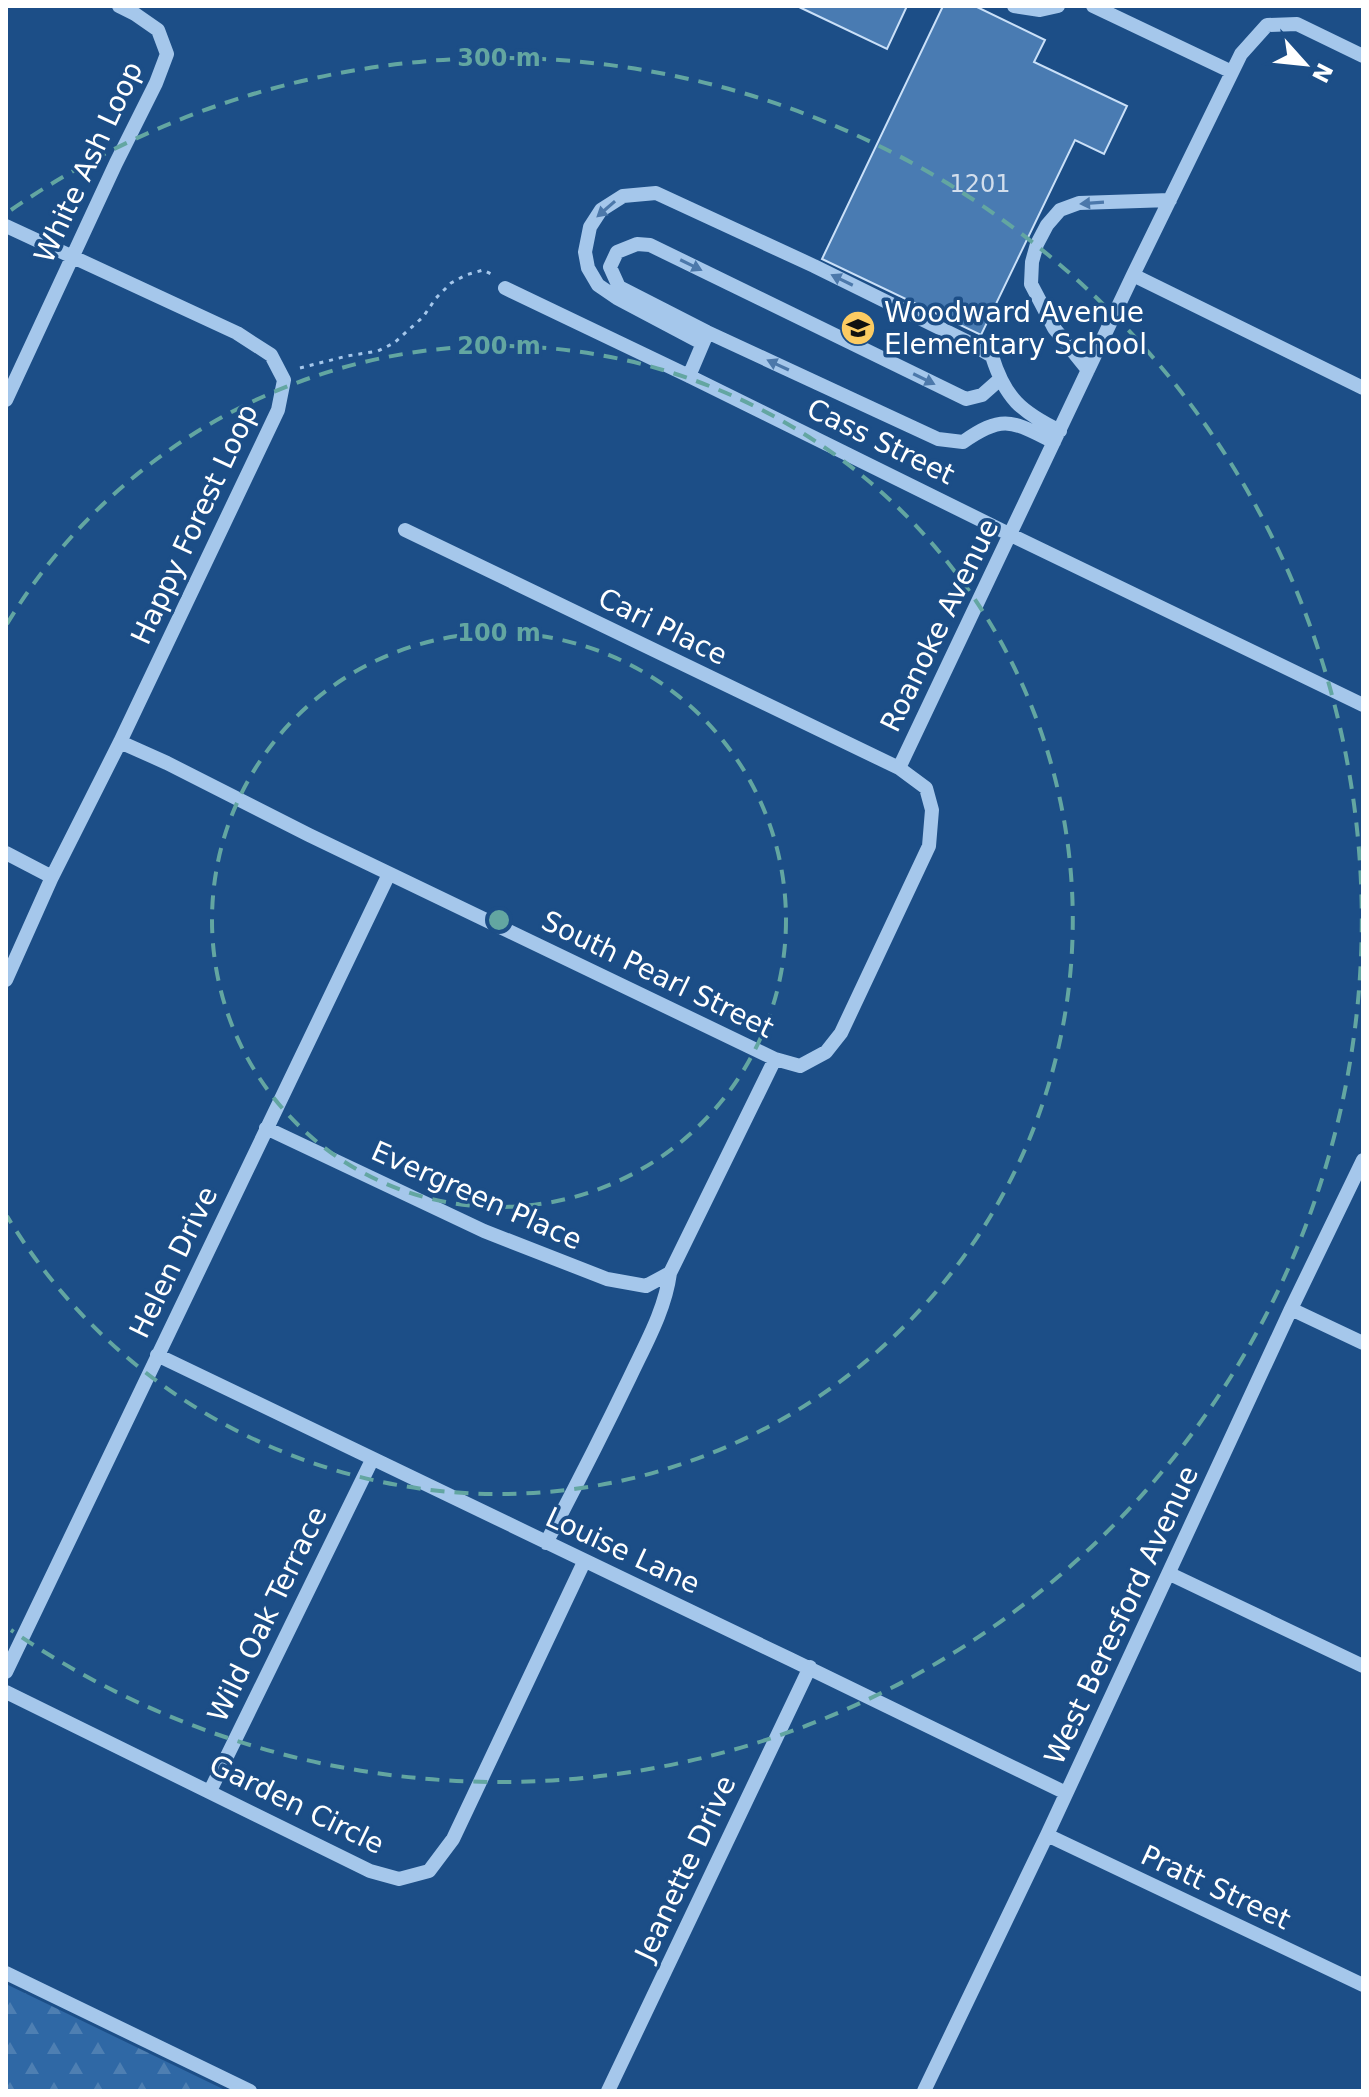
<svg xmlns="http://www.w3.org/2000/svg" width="1369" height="2097" font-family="'DejaVu Sans',sans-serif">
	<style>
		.forest { fill: url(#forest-firs) }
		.building { fill: #497bb2; stroke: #cae0f8; stroke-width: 2 }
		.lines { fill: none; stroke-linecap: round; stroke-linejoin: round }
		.path { stroke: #a5c7eb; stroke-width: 3; stroke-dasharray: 4 6; stroke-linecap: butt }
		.minor { stroke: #a5c7eb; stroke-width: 14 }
		.oneway { fill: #4c78aa }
		.ring { fill: none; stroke: #63a6a1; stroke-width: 4; stroke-dasharray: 14 10 }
		.labels { text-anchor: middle; stroke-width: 7; stroke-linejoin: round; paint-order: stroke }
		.number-label { font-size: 24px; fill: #d2deec }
		.street-label { font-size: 28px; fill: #fff; stroke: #1c4e87 }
		.poi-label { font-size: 28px; fill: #fff; stroke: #1c4e87; text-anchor: start }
		.centre { fill: #63a6a1; stroke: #1c4e87; stroke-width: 4 }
		.ring-label { font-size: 24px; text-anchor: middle; font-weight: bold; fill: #63a6a1; stroke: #1c4e87; stroke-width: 7; stroke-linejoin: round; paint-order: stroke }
	</style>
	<defs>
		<pattern id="forest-firs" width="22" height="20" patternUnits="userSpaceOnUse" patternTransform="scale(2)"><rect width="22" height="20" fill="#2f68a5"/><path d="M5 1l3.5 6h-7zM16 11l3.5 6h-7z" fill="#4e7fb2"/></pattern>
	</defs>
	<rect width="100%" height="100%" fill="#1c4e87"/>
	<path class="forest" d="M6 1984 227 2091H6Z"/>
	<path class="building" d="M797 6H907L887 49Z
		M943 6H975L1045 40 1034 62 1127 106 1104 154 1075 140 981 335 822 259Z"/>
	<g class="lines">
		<path class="path" d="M300 368 347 356 378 351 394 343 423 317 436 298 451 283 466 275 483 270 495 276"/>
		<path class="minor" d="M1014 6 1040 10 1058 6
			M1093 6 1232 72
			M6 226 237 333 271 355 284 380 278 410 120 742 52 877 6 980
			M1133 275 1363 388
			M505 288 689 376 1011 535 1363 705
			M702 343 617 298 598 285 588 268 585 252 590 227 601 210 623 196 656 193 814 266 966 341 992 356C1005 398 1021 412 1060 431
			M1088 370 1054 328 1031 284 1032 262 1037 244 1047 225 1060 210 1079 203 1170 200
			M689 376 706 336
			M999 380 982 395 966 399 650 245 637 244 617 252 610 267 619 287 707 332 938 439 963 442C1004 413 1013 422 1054 442
			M6 400 116 163 156 83 167 54 158 30 135 14 119 6
			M405 530 899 768
			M120 742 167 763 309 835 775 1059 800 1066 826 1052 841 1033 929 846 932 810 926 788 899 768 1133 275 1241 54 1267 25 1297 24 1363 56
			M6 853 52 877
			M266 1128 484 1231 607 1279 646 1286 670 1273
			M1291 1309 1363 1343
			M157 1355C460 1502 764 1645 1066 1793
			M546 1543C575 1488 603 1433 630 1377 646 1343 665 1310 670 1273L775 1059
			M1170 1574 1363 1666
			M6 1672 389 874
			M6 1692 370 1871 399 1879 429 1871 453 1839 584 1562
			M210 1791 372 1460
			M1047 1835 1363 1985
			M6 1973 250 2091
			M608 2091 810 1667
			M924 2091 1047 1835 1291 1309 1363 1160"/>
	</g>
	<defs><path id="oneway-solid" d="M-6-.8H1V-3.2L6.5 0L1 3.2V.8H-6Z" transform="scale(2)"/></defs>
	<g class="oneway">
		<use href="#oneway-solid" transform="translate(1092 203) rotate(176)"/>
		<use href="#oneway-solid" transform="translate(606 209) rotate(139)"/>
		<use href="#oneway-solid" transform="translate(691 265) rotate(26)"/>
		<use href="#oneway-solid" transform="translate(842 280) rotate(-154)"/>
		<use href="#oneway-solid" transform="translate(778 365) rotate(-155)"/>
		<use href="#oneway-solid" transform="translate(924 379) rotate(26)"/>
	</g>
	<g class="ring">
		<circle cx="499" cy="920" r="287"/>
		<path d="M7 624A574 574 0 1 1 7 1216"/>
		<path d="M11 210A862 862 0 1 1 11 1630"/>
	</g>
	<defs>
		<g id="school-disc" transform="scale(1.8)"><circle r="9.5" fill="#fccb62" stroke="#1c4e87"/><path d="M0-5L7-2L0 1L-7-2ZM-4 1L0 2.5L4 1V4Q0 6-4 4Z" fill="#111"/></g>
	</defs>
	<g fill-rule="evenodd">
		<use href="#school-disc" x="858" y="328"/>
	</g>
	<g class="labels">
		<g class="number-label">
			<text x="980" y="192">1201</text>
		</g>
		<g class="street-label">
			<text transform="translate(88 162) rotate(-65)" y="10">White Ash Loop</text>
			<text transform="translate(881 441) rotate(26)" y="10">Cass Street</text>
			<text transform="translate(194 524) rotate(-65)" y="10">Happy Forest Loop</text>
			<text transform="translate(939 625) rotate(-64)" y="10">Roanoke Avenue</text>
			<text transform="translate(663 626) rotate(26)" y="10">Cari Place</text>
			<text transform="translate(658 974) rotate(26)" y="10">South Pearl Street</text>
			<text transform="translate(477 1195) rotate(24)" y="10">Evergreen Place</text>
			<text transform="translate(173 1262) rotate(-64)" y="10">Helen Drive</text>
			<text transform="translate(623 1550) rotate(25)" y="10">Louise Lane</text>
			<text transform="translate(267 1614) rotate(-64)" y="10">Wild Oak Terrace</text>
			<text transform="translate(1121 1615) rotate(-65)" y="10">West Beresford Avenue</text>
			<text transform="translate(297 1804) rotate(26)" y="10">Garden Circle</text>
			<text transform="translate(685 1868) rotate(-65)" y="10">Jeanette Drive</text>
			<text transform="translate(1216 1887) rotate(25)" y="10">Pratt Street</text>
		</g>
		<g class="poi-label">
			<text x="884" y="322">Woodward Avenue<tspan x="884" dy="32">Elementary School</tspan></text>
		</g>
	</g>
	<circle cx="499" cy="920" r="12" class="centre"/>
	<g class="ring-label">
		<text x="499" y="66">300 m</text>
		<text x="499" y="354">200 m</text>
		<text x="499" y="641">100 m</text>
	</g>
	<rect width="1369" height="2097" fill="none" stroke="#ffffff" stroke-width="16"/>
	<g transform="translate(1305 64) rotate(117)" stroke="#1c4e87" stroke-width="6" paint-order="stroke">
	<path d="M0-6L14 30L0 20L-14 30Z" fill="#ffffff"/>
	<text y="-12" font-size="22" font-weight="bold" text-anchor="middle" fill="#ffffff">N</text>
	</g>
</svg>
